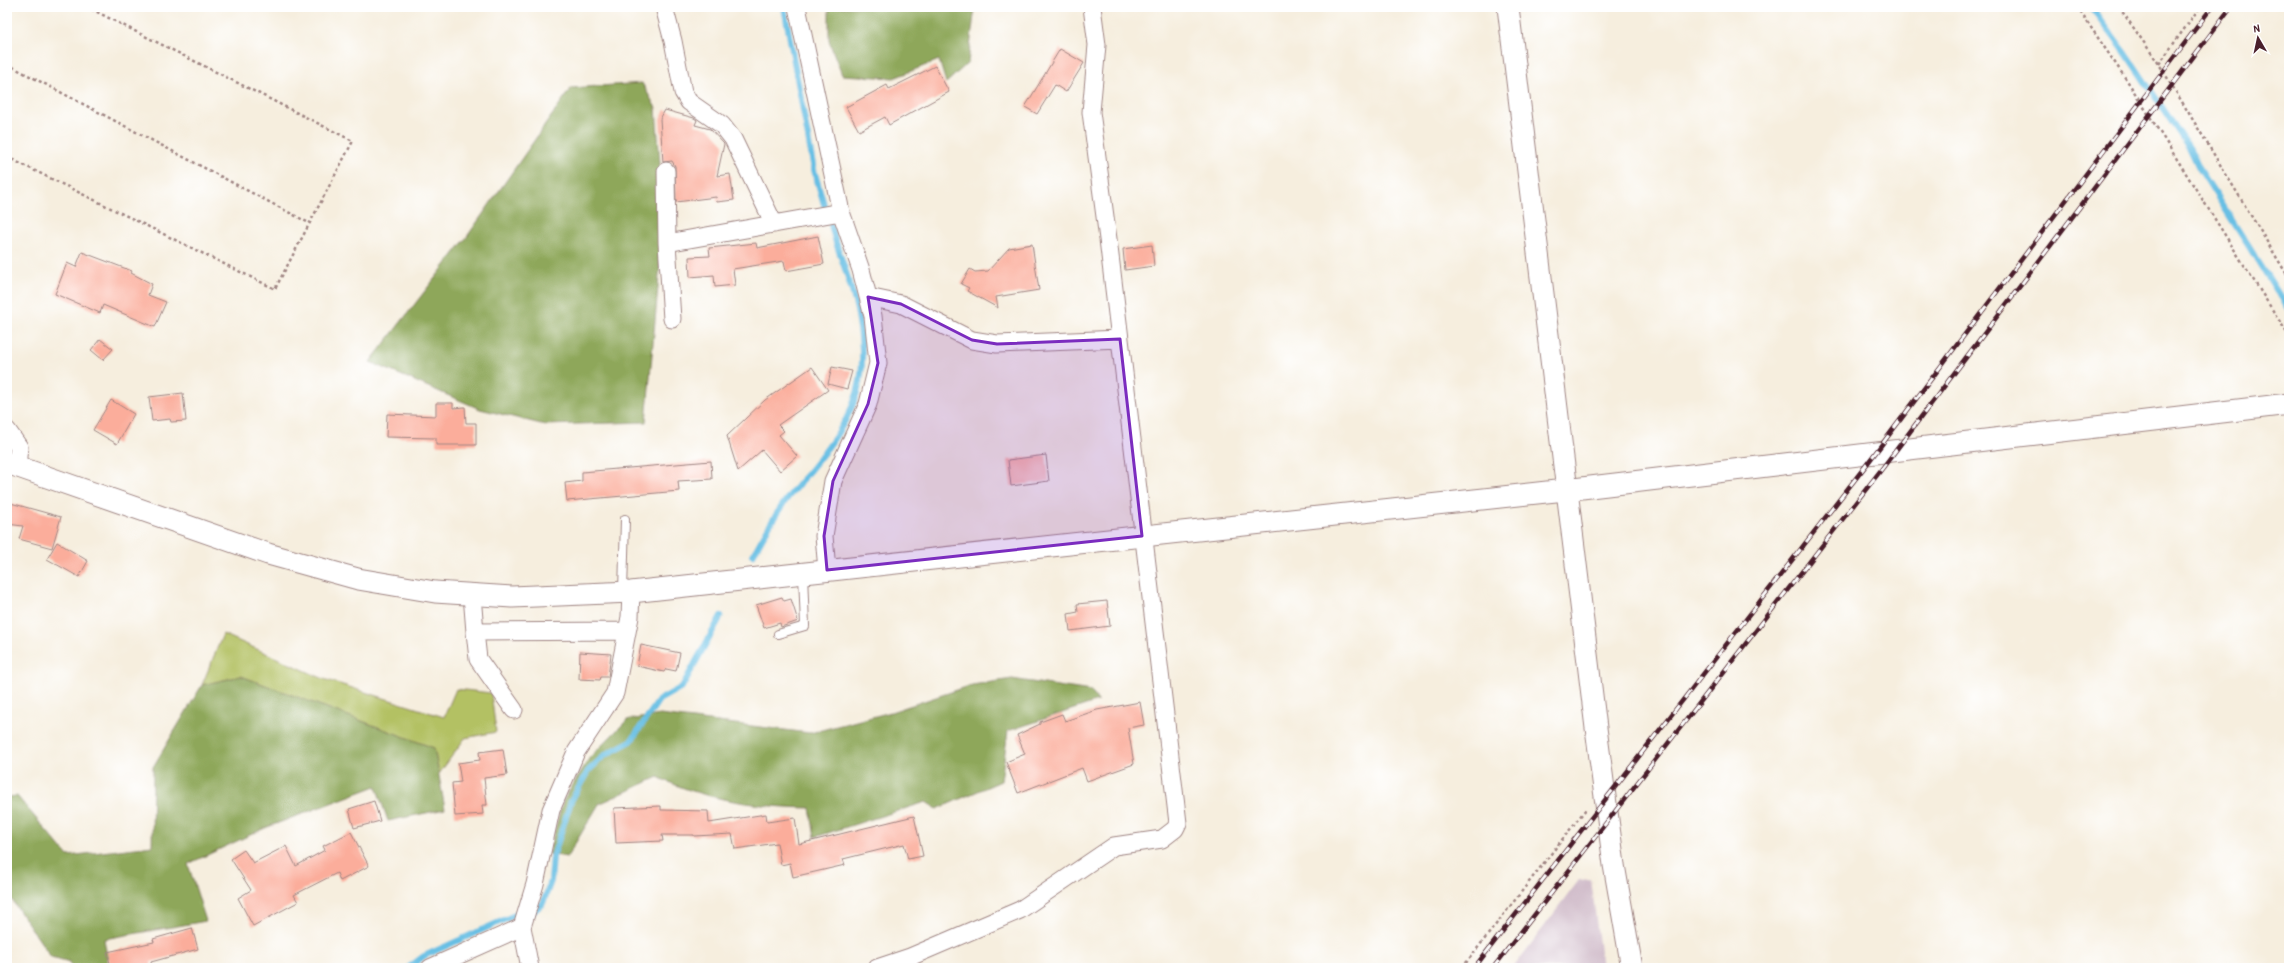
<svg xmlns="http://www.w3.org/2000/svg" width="2296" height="975" font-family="'Patrick Hand',sans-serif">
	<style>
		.industrial { fill: #d1bdcb }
		.green { fill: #b3c164; stroke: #7e7048 }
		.forest { fill: #8ea75a; stroke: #6c6342 }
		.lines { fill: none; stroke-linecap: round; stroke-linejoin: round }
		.stream { stroke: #67bfe4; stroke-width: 6 }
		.building { fill: #fbad9b }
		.service-casing { stroke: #a08684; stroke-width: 10 }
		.minor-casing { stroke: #a08684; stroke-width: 19 }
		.tertiary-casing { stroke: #a08684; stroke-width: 23 }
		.path { stroke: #a08684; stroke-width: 2.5; stroke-dasharray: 3 3; stroke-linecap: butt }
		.service { stroke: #fff; stroke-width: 8 }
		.minor { stroke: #fff; stroke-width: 17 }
		.tertiary { stroke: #fff; stroke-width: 21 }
		.rail-casing { stroke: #4a1f2b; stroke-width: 4.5 }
		.rail { stroke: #fff; stroke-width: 3; stroke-dasharray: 9; stroke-linecap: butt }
		.marked { fill: #7b2cbf; fill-opacity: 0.2; stroke: #7b2cbf; stroke-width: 3; stroke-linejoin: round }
	</style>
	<rect width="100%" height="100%" fill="#fff"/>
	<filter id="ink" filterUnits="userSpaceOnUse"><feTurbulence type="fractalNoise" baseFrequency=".025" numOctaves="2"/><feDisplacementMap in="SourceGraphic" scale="8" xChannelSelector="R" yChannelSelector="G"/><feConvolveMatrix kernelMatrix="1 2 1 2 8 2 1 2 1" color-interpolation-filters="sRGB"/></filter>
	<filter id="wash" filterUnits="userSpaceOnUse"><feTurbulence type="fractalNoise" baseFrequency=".012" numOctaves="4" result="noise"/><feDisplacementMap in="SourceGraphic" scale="16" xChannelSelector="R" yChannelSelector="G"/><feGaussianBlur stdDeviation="0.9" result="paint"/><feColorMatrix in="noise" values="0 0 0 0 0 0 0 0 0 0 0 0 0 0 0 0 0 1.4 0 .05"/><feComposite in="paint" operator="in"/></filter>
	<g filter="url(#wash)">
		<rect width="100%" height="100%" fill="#f6eede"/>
		<path class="industrial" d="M1591 879 1602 968H1513L1579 880Z"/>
		<path class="green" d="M223 634 324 679 444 717 456 689 491 693 496 732 465 738 439 774 434 748 241 676 202 685Z"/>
		<path class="forest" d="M829 7H975L968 63 946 83 939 60 894 78 842 75 829 41Z
			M642 83 656 108 664 220 646 422 545 425 480 409 370 362 466 238 571 88Z
			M241 676 434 748 445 809 388 821 376 786 265 828 188 864 206 921 104 939 109 968H72L70 962 51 957 7 893V797L17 796 68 856 152 846 153 767 202 685Z
			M1012 679 1091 691 1098 701 1008 731 1001 781 937 809 926 802 815 837 810 808C760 807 703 800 658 777L599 804 567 857 548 854 563 801 590 757 627 720 660 715 810 733 891 712 972 685Z"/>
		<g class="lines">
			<path class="stream" d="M784 7 814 170 825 208
				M2091 7 2125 52 2190 149 2199 168 2289 310
				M753 555C764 535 775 514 789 496 816 462 852 425 860 381 864 361 862 340 859 321 854 287 839 257 831 225
				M533 912 543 903 551 881 553 857 571 801 588 771 605 755 631 741 659 700 682 687 721 616
				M408 968 424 956 515 915"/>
		</g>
		<g id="blocks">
			<path class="building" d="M1060 49 1084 63 1066 92 1055 85 1037 114 1025 107Z
				M935 66 949 92 889 125 885 117 859 131 846 107 887 85 889 89Z
				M665 110 694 118 697 120 695 125 710 129 724 144 717 176 730 174 734 200 717 202 716 197 676 202 675 166 672 161 663 162 660 119Z
				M818 236 824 264 786 271 784 261 733 269 735 285 715 287 714 275 690 277 689 257 710 256 709 248 756 243 757 248Z
				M1032 244 1039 290 996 297 998 308 967 291 969 288 961 284 970 269 975 272 988 271 1009 248Z
				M1152 245 1154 266 1125 270 1123 249Z
				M82 252 132 271 131 273 152 284 148 295 166 302 155 327 103 305 100 313 55 294 67 263 76 267Z
				M100 339 113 349 103 360 91 350Z
				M812 367 828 390 778 425 784 431 779 435 797 456 780 471 762 450 738 471 727 436 765 400Z
				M832 367 852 371 847 389 828 384Z
				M183 393 186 421 171 422 170 419 152 421 149 397Z
				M111 400 134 414 117 444 93 430Z
				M436 403H453V408L465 407 466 423H476V445H436V438L386 437 387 414 436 416Z
				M1046 455 1049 481 1011 486 1008 460Z
				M711 461 712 479 678 481 679 491 567 501 565 483 582 481V472Z
				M7 502 61 517 52 548 19 539 23 526 7 524Z
				M57 542 88 561 79 577 47 559Z
				M782 597 784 601 791 599 798 621 781 627 780 623 764 628 756 605Z
				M1107 601 1110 626 1070 631 1068 614 1078 612 1077 604Z
				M641 645 680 653 676 671 666 669 664 672 637 666Z
				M580 652 611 654 608 677H601L600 680 579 679Z
				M1140 702 1144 725 1128 728 1134 764 1087 781 1082 768 1018 793 1006 762 1025 754 1017 735 1040 724V722L1062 714 1065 721 1097 710Z
				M503 749 507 775 484 778 487 805H482L483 814 455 816 452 783 461 782 458 763 480 760 479 752Z
				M374 801 380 821 354 828 349 809Z
				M661 806V810L708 811 709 823 766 814 767 822 795 818 799 844 914 816 923 856 908 859 904 844 843 859 845 865 793 877 790 863 781 865 777 843 735 849 732 834 694 836V835H662L663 841 616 843 614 808Z
				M351 832 369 866 340 881 337 873 294 895 298 902 253 926 238 898 251 890 231 859 244 850 253 863 286 846 296 866 325 850 323 846Z
				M192 928 198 949 151 962 152 968H111L107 952 154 942 153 939Z"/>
		</g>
	</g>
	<g filter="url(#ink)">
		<use href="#blocks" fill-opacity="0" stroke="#a08684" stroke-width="1"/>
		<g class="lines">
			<g class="service-casing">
				<path id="service" d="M623 592 625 519
					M778 634 805 626 803 574"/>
			</g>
			<g class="minor-casing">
				<path id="minor" d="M664 7 673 41 683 92 689 102 722 125 733 139 774 224
					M797 7 841 212 861 270 873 316 878 363 868 404 833 481 824 536 827 570
					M666 171 667 243
					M868 297 901 304 972 340 997 344 1120 339
					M672 319 667 243 841 212
					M7 430 19 447 17 466
					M472 595 475 632
					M514 710 478 659 475 632 627 631
					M430 968 522 927
					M530 968 522 927 535 884 551 810 576 752 615 693 630 617 631 592
					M877 968 910 957 1020 910 1114 846 1162 839 1175 829 1178 823 1108 239 1091 112 1097 45 1092 7"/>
			</g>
			<g class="tertiary-casing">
				<path id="tertiary" d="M1508 7 1596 728 1614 865 1632 968
					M7 463 268 554 358 579 435 592 512 597 631 592 1565 490 2289 404"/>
			</g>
			<path class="path" d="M2077 7 2128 82 2289 336
				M2119 7 2159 64 2289 278
				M7 64 309 223
				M2159 64 2200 7
				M7 157 275 289 353 141 87 7
				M1462 968 1586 809"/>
			<use href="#service" class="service"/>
			<use href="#minor" class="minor"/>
			<use href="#tertiary" class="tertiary"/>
			<g class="rail-casing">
				<path id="rail" d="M1474 968 1867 464 2212 7
					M1493 968 1881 470 2231 7"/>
			</g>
			<use href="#rail" class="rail"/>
		</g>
	</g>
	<path class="marked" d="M868 297 901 304 972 340 997 344 1120 339 1142 536 827 570 824 536 833 481 868 404 878 363Z"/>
	<rect width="2296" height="975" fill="none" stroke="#fff" stroke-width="24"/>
	<g transform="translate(2258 38) rotate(351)" stroke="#ffffff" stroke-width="3" paint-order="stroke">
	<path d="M0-3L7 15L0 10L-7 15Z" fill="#4a1f2b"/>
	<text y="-6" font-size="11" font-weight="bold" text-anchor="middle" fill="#4a1f2b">N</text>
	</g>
</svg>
